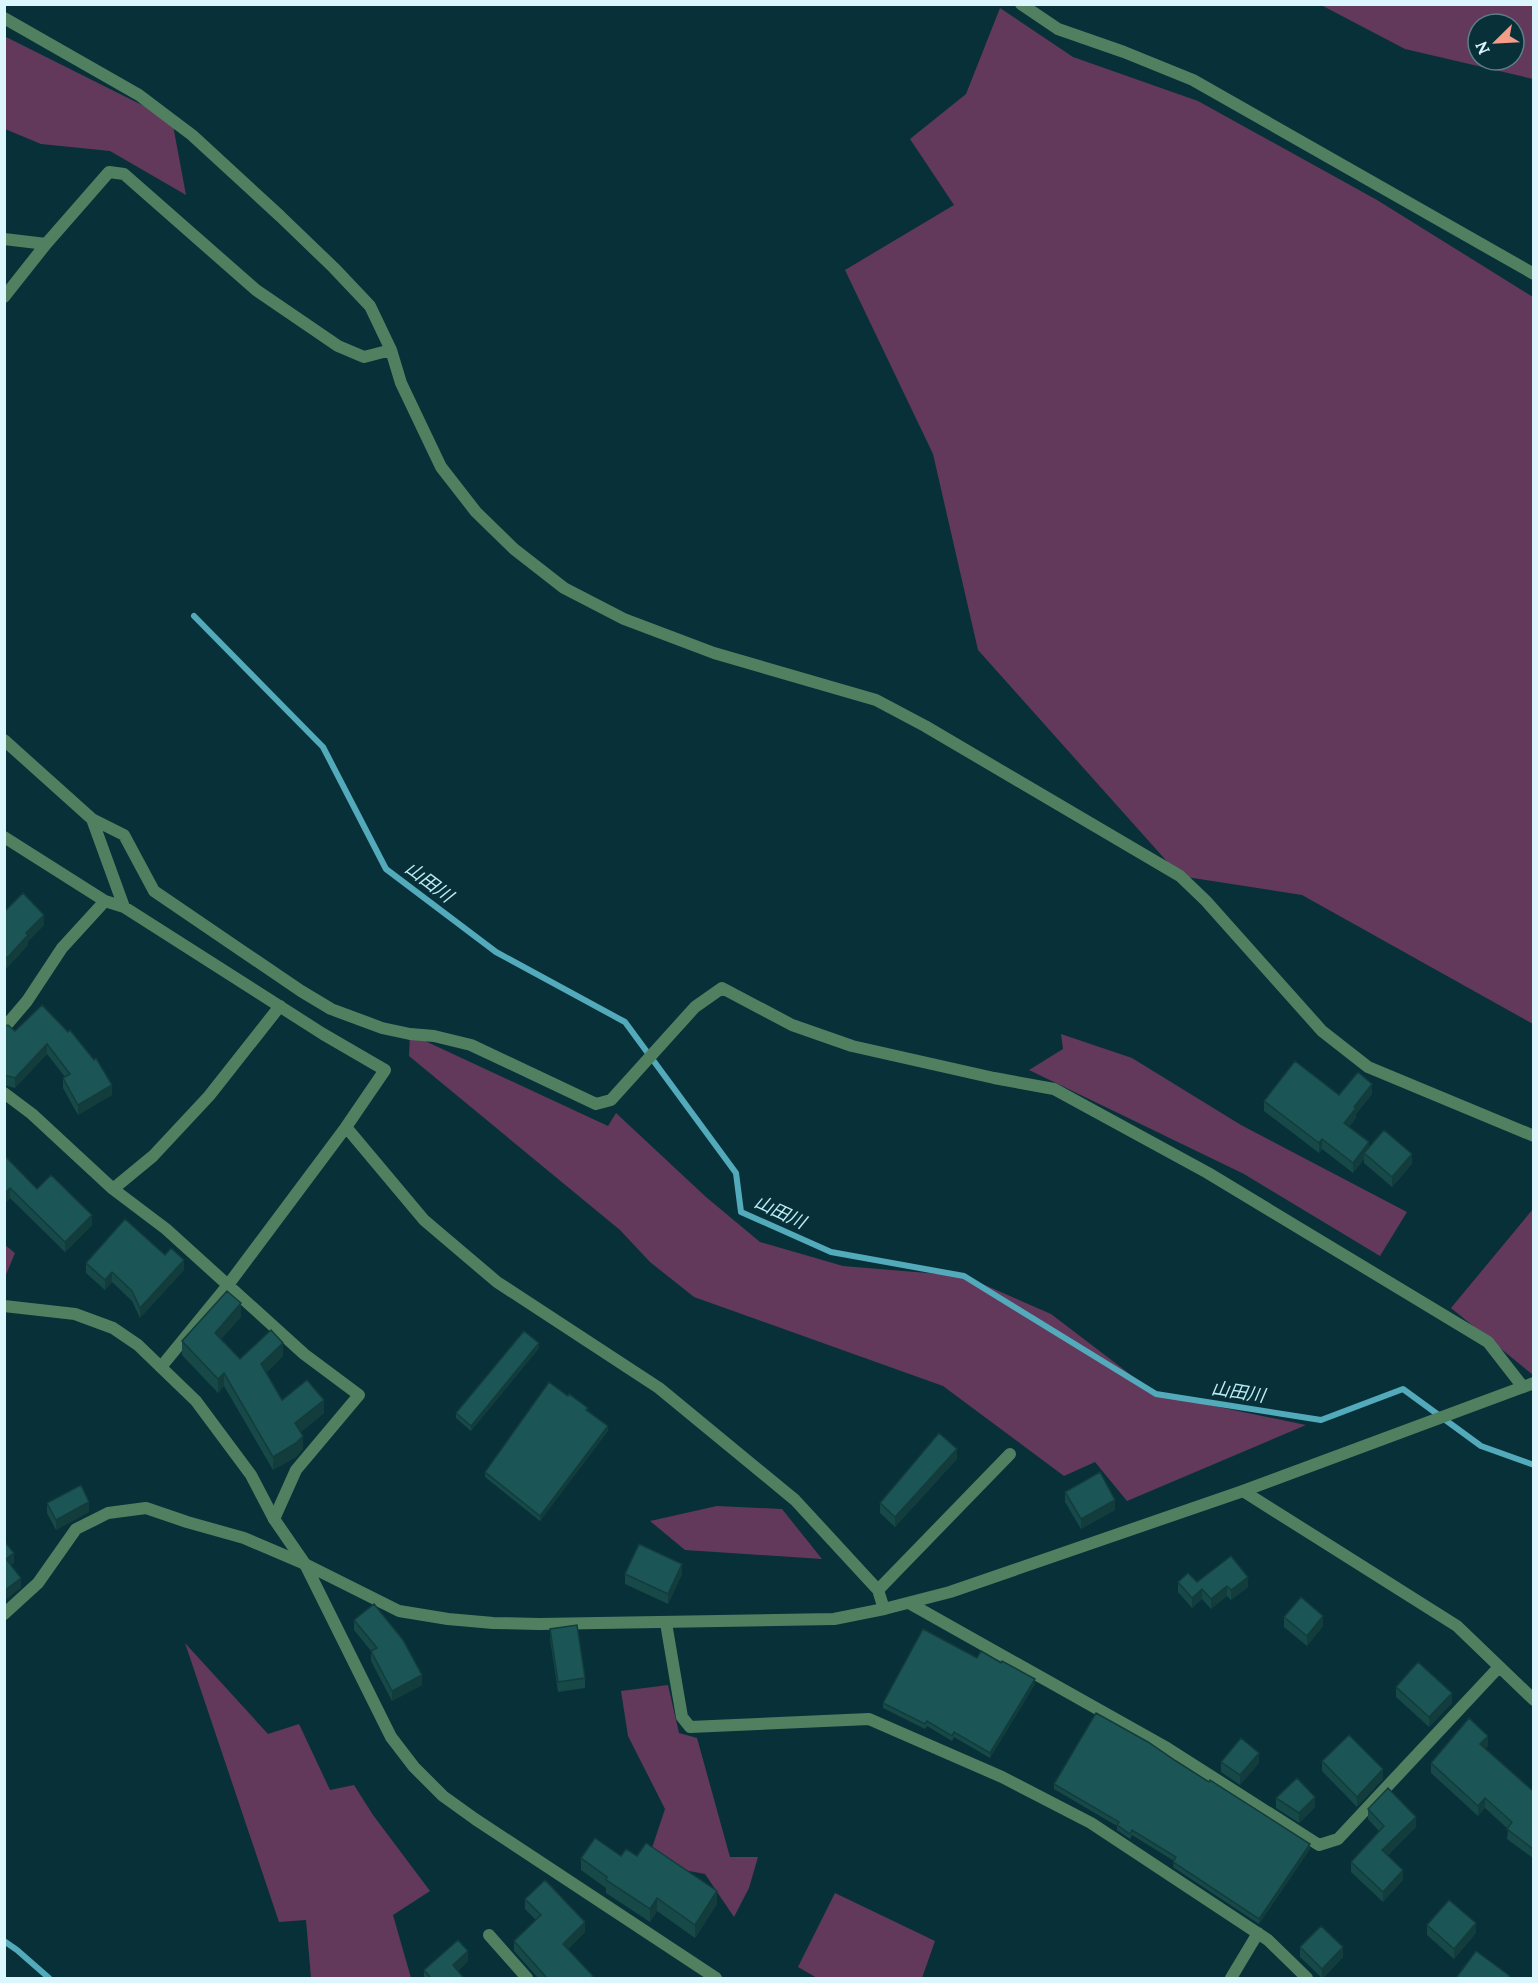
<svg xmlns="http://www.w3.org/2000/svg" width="1538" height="1983" font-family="Lora,'Noto Sans JP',serif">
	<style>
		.green { fill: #62395a; fill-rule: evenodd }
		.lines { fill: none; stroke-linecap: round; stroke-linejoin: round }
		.stream { stroke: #52aabb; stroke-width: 6 }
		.minor { stroke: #518061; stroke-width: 12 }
		.tertiary { stroke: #518061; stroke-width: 12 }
		.wall { fill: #174949 }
		.shaded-wall { fill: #133c3c }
		.building { fill: #1b5555; stroke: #133c3c; stroke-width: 1.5 }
		.labels { text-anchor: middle; stroke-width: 6; stroke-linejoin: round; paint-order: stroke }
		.water-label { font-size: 18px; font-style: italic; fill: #bcecf7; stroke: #083038 }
	</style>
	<rect width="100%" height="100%" fill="#083038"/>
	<path class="green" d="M1321 5H1533V79L1405 49ZM1478 24H1514V60H1478Z
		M1000 8 1073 57 1198 101 1377 200 1533 297V1024L1302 895 1180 876 978 650 933 454 845 270 954 205 910 139 966 94Z
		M4 36 172 120 186 195 110 151 41 144 5 129Z
		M410 1034 608 1126 616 1113 706 1197 760 1242 843 1266 964 1276 1051 1314 1156 1394 1306 1425 1127 1501 1095 1462 1064 1476 943 1386 694 1297 650 1262 620 1230 409 1056Z
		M1061 1034 1132 1058 1241 1125 1407 1212 1380 1256 1244 1174 1029 1070 1063 1049Z
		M1533 1209V1375L1451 1308Z
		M5 1245 15 1253 5 1277Z
		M717 1506 782 1509 822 1559 685 1550 650 1521Z
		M185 1643 268 1734 299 1724 330 1790 354 1785 373 1815 430 1891 393 1915 411 1978H311L306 1920 279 1922Z
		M668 1685 679 1733 697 1738 730 1857H758L749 1888 734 1917 705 1874 684 1870 651 1851 665 1809 628 1736 621 1691Z
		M835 1893 935 1941 922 1978H817L798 1967Z"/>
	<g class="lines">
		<path class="stream" d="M194 616 323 747 386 869 496 952 625 1022 736 1173 741 1212 831 1252 964 1276 1156 1394 1321 1420 1403 1389 1481 1446 1534 1465
			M4 1941 17 1950 49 1978"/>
		<path class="minor" d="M1021 4 1058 29 1124 52 1193 80 1534 274
			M4 18 139 95 172 120 192 135 280 216 334 268 370 306 391 350 401 383 441 467 476 512 514 549 564 588 624 619 714 653 876 700 925 726 1180 876 1206 901 1322 1031 1368 1067 1534 1136
			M4 239 46 244
			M4 297 46 244 109 172 124 174 256 290 338 346 364 357 391 350
			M4 740 92 819 124 835 154 891 301 991 331 1009 382 1028 410 1034 434 1036 471 1045 596 1104 611 1100 695 1007 722 988 792 1025 852 1046 994 1078 1054 1089 1208 1173 1488 1342 1523 1387
			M92 819 124 907 323 1034 385 1070 346 1127 424 1220 497 1282 659 1388 795 1500 878 1590 884 1609
			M4 837 105 901
			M4 1028 27 1001 62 948 105 901 124 907
			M4 1093 32 1114 113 1189 166 1229 304 1354 359 1395 296 1470 274 1519
			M113 1189 153 1156 209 1096 280 1006
			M161 1367 228 1285 346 1127
			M1243 1491 1457 1626 1534 1700
			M878 1590 1010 1454
			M909 1603 1167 1748 1319 1845 1338 1839 1499 1667
			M4 1614 38 1583 76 1529 108 1513 146 1508 187 1522 244 1538 305 1564
			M666 1623 682 1717 690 1727 869 1719 1002 1777 1091 1823 1268 1940 1307 1978
			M489 1935 527 1978
			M1231 1978 1258 1933"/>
		<path class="tertiary" d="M4 1306 75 1314 113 1328 138 1345 196 1401 251 1475 274 1519 305 1564 391 1737 414 1767 443 1796 475 1819 716 1978
			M305 1564 399 1611 448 1619 493 1623 539 1624 834 1619 884 1609 950 1592 1243 1491 1534 1383"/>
	</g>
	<path class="wall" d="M4 912 44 925 28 941V945L7 968 4 965Z
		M42 1005 112 1095 78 1115 63 1088V1078L65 1077 47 1054 15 1088 4 1085V1026L15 1031Z
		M1372 1094 1356 1114V1118L1349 1127 1369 1147 1412 1164 1392 1187 1364 1163V1159L1353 1173 1322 1149 1319 1153 1264 1111V1101Z
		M4 1155 37 1189 92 1225 65 1252 10 1198 4 1204Z
		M165 1255 184 1270 140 1318 132 1301 112 1282 105 1290 86 1273V1263Z
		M241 1317 221 1339 240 1359 283 1356 266 1373 282 1400 324 1413 301 1432 303 1449 296 1457 273 1470 224 1386 218 1393 182 1355V1341Z
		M539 1348 471 1431 456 1418V1413Z
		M588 1410 608 1431 540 1521 485 1477V1472Z
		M957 1459 895 1527 880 1513V1503Z
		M1065 1492 1115 1510 1081 1529 1065 1502Z
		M47 1503 89 1512 56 1530 47 1513Z
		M625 1574H682L668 1604 625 1584Z
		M1178 1582H1197L1248 1587 1231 1600 1227 1596 1211 1609 1202 1599 1192 1608 1178 1592Z
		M1284 1617 1323 1626 1307 1646 1284 1627Z
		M354 1620 422 1685 392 1701 371 1661V1651L354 1630Z
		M550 1629 585 1678V1688L558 1692 550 1639Z
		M977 1658 1035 1684 990 1758 954 1737 952 1741 927 1726 925 1729 883 1708V1703Z
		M1396 1687 1452 1703 1429 1727 1396 1697Z
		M1488 1746 1485 1748 1533 1791V1858L1507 1839 1508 1829 1485 1808 1478 1816 1431 1773V1763Z
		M1176 1761 1310 1849 1259 1924 1173 1867 1174 1861 1132 1835 1130 1839 1117 1830V1826L1054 1789V1784Z
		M1322 1761 1383 1779 1357 1807 1322 1771Z
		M1221 1762 1259 1763 1240 1785 1221 1772Z
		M1276 1798 1315 1807 1299 1823 1276 1808Z
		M1368 1809 1416 1827 1388 1855 1403 1880 1383 1902 1351 1872V1862L1379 1831 1368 1819Z
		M621 1856 717 1904 695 1938 657 1911 650 1922 606 1893V1888L581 1870V1858Z
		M525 1899 585 1932 568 1949 593 1978H538L514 1951V1941L536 1920 525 1909Z
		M1427 1925 1476 1933 1454 1959 1427 1935Z
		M1300 1947 1343 1957 1323 1978H1322L1300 1957Z
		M468 1961 458 1971 464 1978H424V1970Z"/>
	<path class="shaded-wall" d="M44 915V925L28 941V945L7 968V958L26 933Z
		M47 1044V1054L15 1088V1078Z
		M1372 1084V1094L1356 1114V1118L1344 1133V1123L1354 1107Z
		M112 1085V1095L78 1115V1105Z
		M1322 1139V1149L1319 1153V1143Z
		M1369 1142V1152L1364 1153V1159L1353 1173V1163Z
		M1412 1154V1164L1392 1187V1177Z
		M10 1188V1198L4 1204V1194Z
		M92 1215V1225L65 1252V1242Z
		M184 1260V1270L140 1318V1308Z
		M112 1272V1282L105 1290V1280Z
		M241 1303V1317L215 1346V1333Z
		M283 1343V1356L261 1378V1364Z
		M539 1343V1348L471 1431V1426Z
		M224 1373V1386L218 1393V1379Z
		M324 1400V1413L295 1437V1423Z
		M608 1426V1431L540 1521V1516Z
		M303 1436V1449L296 1457 273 1470V1457Z
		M957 1449V1459L895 1527V1517Z
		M1115 1500V1510L1081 1529V1519Z
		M89 1502V1512L56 1530V1520Z
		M14 1553V1563L6 1569V1559Z
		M682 1564V1574L668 1604V1594Z
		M1248 1577V1587L1231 1600V1590Z
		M21 1578V1588L4 1601V1591Z
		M1227 1586V1596L1211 1609V1599Z
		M1202 1589V1599L1192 1608V1598Z
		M1323 1616V1626L1307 1646V1636Z
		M422 1675V1685L392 1701V1691Z
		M1035 1679V1684L990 1758V1753Z
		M1452 1693V1703L1429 1727V1717Z
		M1488 1736V1746L1480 1754V1744Z
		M1259 1753V1763L1240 1785V1775Z
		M1383 1769V1779L1357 1807V1797Z
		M1315 1797V1807L1299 1823V1813Z
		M1485 1798V1808L1478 1816V1806Z
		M1416 1817V1827L1382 1860V1850Z
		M1310 1844V1849L1259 1924V1919Z
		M1403 1870V1880L1383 1902V1892Z
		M717 1891V1904L695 1938V1925Z
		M657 1898V1911L650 1922V1909Z
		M585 1922V1932L563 1954V1944Z
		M1476 1923V1933L1454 1959V1949Z
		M1343 1947V1957L1322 1978V1969Z
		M468 1951V1961L453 1975V1965Z"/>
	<path class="building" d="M23 893 44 915 26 933 28 935 7 958 4 955V912Z
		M42 1005 68 1032 70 1030 94 1060 96 1058 112 1085 78 1105 63 1078 70 1074 47 1044 15 1078 4 1075V1026L8 1025 15 1031Z
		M1295 1061 1339 1095 1358 1072 1372 1084 1354 1107 1356 1108 1344 1123 1369 1142 1353 1163 1322 1139 1319 1143 1264 1101Z
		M1384 1130 1412 1154 1392 1177 1364 1153Z
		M4 1155 37 1189 51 1175 92 1215 65 1242 10 1188 4 1194Z
		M125 1219 165 1255 171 1248 184 1260 140 1308 132 1291 112 1272 105 1280 86 1263Z
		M227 1291 241 1303 215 1333 240 1359 271 1330 283 1343 261 1364 282 1400 307 1380 324 1400 295 1423 303 1436 296 1443 273 1457 224 1373 218 1379 182 1341Z
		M524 1331 539 1343 471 1426 456 1413Z
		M549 1382 568 1396 569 1394 588 1408 586 1410 608 1426 540 1516 485 1472Z
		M939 1433 957 1449 895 1517 880 1503Z
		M1100 1472 1115 1500 1081 1519 1065 1492Z
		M81 1485 89 1502 56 1520 47 1503Z
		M4 1541 14 1553 6 1559 21 1578 4 1591Z
		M639 1544 682 1564 668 1594 625 1574Z
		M1231 1556 1248 1577 1231 1590 1227 1586 1211 1599 1202 1589 1192 1598 1178 1582 1188 1573 1197 1582Z
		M1301 1597 1323 1616 1307 1636 1284 1617Z
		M374 1604 403 1640 422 1675 392 1691 371 1651 377 1648 354 1620Z
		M577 1625 585 1678 558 1682 550 1629Z
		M923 1629 977 1658 981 1651 1001 1663 1002 1661 1035 1679 990 1753 954 1732 952 1736 927 1721 925 1724 883 1703Z
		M1418 1662 1452 1693 1429 1717 1396 1687Z
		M1096 1713 1148 1742 1176 1761 1209 1782 1210 1780 1310 1844 1259 1919 1173 1862 1176 1857 1132 1830 1130 1834 1117 1825 1119 1822 1054 1784Z
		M1469 1718 1488 1736 1480 1744 1533 1791V1849L1507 1829 1512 1822 1485 1798 1478 1806 1431 1763Z
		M1349 1735 1383 1769 1357 1797 1322 1761Z
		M1241 1738 1259 1753 1240 1775 1221 1762Z
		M1297 1778 1315 1797 1299 1813 1276 1798Z
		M1388 1788 1416 1817 1382 1850 1403 1870 1383 1892 1351 1862 1384 1826 1368 1809Z
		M595 1838 621 1856 626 1849 637 1856 646 1843 717 1891 695 1925 657 1898 650 1909 606 1880 607 1877 581 1858Z
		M545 1880 585 1922 563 1944 593 1976 591 1978H547L514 1941 541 1915 525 1899Z
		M1449 1900 1476 1923 1454 1949 1427 1925Z
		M1321 1926 1343 1947 1322 1969 1300 1947Z
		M458 1940 468 1951 453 1965 464 1978H431L424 1970Z
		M1476 1951 1510 1976 1508 1978H1456Z"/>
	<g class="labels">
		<g class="water-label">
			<text transform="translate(429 882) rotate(37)" y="6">山田川</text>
			<text transform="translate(780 1212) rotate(25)" y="6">山田川</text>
			<text transform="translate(1238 1392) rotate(9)" y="6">山田川</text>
		</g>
	</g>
	<rect width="1538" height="1983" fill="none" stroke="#dbf6fd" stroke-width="12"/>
	<g transform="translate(1496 42) rotate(246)"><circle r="28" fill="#083038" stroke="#5c7f87" stroke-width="1.5"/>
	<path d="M0-4.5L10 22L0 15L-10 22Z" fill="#f49e89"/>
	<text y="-9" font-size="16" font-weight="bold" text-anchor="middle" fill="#dbf6fd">N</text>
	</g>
</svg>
